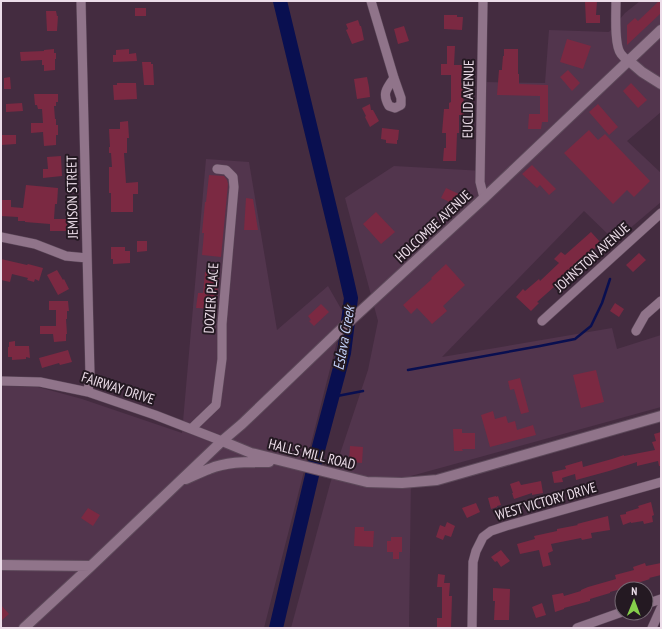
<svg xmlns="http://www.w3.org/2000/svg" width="662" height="629" font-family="'PT Sans Narrow',sans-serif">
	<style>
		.built { fill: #52354d }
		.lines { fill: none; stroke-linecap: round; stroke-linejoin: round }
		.stream { stroke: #090f50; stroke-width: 2.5 }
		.river { stroke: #090f50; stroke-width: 14 }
		.building { fill: #7b2942 }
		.street-casing { stroke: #5c4859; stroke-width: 10 }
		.secondary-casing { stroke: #5c4859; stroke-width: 12 }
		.street { stroke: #90748a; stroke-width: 9 }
		.secondary { stroke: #90748a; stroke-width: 10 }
		.labels { text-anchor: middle; stroke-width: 4; stroke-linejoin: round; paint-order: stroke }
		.street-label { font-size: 14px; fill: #ecdde9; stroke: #241922 }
		.water-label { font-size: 15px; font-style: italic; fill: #c2d1f9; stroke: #241922 }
	</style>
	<rect width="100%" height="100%" fill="#442c40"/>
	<path class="built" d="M640 1H661V112L627 141 661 173V202L615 241 584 211 442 357 612 328 617 349 661 335V407L411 476 409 628H291L330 484 368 370 378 321 345 198 394 166 484 171V82L545 83 549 30 609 32 625 13Z
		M206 159 249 162 277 330 328 286 344 314 264 628H1V386L38 387 82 399 182 433Z"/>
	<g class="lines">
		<path class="stream" d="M408 370 540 346 575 339 591 326 602 303 610 279
			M332 397 363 391"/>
		<path class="river" d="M276 628 317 454 344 353 351 298 341 254 280 1"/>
	</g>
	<path class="building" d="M585 1H597L596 15H600V23H586Z
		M659 1H661V13L627 45V25L635 18 638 21Z
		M135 8H146V16H135Z
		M46 11H56L57 16H58L57 31H47Z
		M444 15H457V17H463L462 30 444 29Z
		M358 20 360 26H361L362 30 364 40 352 44 346 30 348 29 346 24Z
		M404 26 409 41 398 44 394 29Z
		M567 39 591 46 583 69 560 62Z
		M447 46H455L454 65H462L461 83H463L464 115H459V133H457L456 161H443L444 148H446V133H442L444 109H449V103L451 102V75H441V64H447Z
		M54 49V53H56V59H55V70L44 71V65H42V60L21 61 20 52 44 51V50Z
		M129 49V54L136 53 137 61 113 62V55H116V50Z
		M504 49H518V74H519V84L548 85V122H542L541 129H528L529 114H540V96L497 95 499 70H502V68L503 56H504Z
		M142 62H151V64H153L154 85H144Z
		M568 70 580 83 572 91 560 77Z
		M10 77 11 89H4V78Z
		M367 77 369 87 370 97 357 99 354 79Z
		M117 83H136L137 99 114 100 113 85H117Z
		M631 83 647 100 638 108 623 91Z
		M34 94H58V102H56V106H54L55 119H56V125H58V135H56V145L44 146 43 132 31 133V123H43L42 109H38L37 105H35Z
		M22 103 23 111 6 112V104Z
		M370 104 371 110H373L379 121 370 127 365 117 366 116 362 108Z
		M598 104 618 127 609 135 589 112Z
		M128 121 129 138H127V153H124L126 183 138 182V194H133V212H111V193H109V167H112L111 153H109V147H110L109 129H120V122Z
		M382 128 399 130 398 140H397V144L386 143V140L381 139Z
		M589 130 598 140 605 134 650 181 634 197 627 190 613 204 564 153Z
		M1 135H16V144L1 145Z
		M61 156 62 176 43 178V169H48L47 157Z
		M532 165 556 189 549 195 540 185 537 188 522 174Z
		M209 175 224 176 227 180 228 184 221 257 202 255 204 233H202L205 202H206Z
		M26 185 58 188 57 204H55L54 219H67V231H50V224L25 222V221H18V217L1 216V200H11V207L23 208Z
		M446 188 459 194 454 204 441 198Z
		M246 198 253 199 258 230H244Z
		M376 212 395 232 381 244 363 224Z
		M591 232 601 243 578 263 563 279 537 302 539 303 531 311 516 297 523 289 525 291 539 279 540 281 559 263 554 259 561 252 565 255Z
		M137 241H147V251L137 252Z
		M111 247H125V251H130V263L113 264V259H111Z
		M639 253 646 260 633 272 626 265Z
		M1 259 27 265 28 264 43 268 39 281 35 279 34 282 27 280 28 278 12 274 10 282 1 280Z
		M446 264 465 285 443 306 447 311 432 324 417 308 411 314 403 305 432 279 431 278Z
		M57 270 63 280 64 279 69 289 58 295 47 275Z
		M205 272 219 274 216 309 196 308 198 293H203Z
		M49 301H68L69 311H67V319H66L67 334H66V341L54 342 53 334H40V326H56V310H49Z
		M615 303 624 309 619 317 610 311Z
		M321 304 329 312 314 326 309 321 311 320 308 316Z
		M15 341V346H29L30 358 26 357V359L12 360V357H8V347H9V342Z
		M68 350 72 362 60 365 59 363 42 368 39 358Z
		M596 370 604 402 581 408 573 375Z
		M520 378 529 412 521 414 514 389 510 390 508 381Z
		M493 411 495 419 506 416 508 423 515 421 517 430 533 425 536 435 490 447 481 415Z
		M453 429H462V433H475V449H462L463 451H454Z
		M661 432V466H659L658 461 637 466V462L609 471 576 480 575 474 562 478 563 482 554 483 552 472 566 469 565 466 582 461 583 467 612 459 624 455V456L655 450 652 442 656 441 654 434Z
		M350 446 363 447 362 463 349 462Z
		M519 481 521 485 541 481 543 493 532 495V493L514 499 512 493H513L510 484Z
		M496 496V497L498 496 501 505 497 506V507L491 509 488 498Z
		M651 502 654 515 652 516 653 522 644 524 643 521 631 523V522L623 525 620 515 626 514V512L639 508 638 506Z
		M476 503 480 512 467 518 462 508Z
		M88 508 100 515 93 526 81 518Z
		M608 516 610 530 591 533 592 538 582 540 581 538 551 544 553 551 548 553 551 565 543 567 539 550 520 554 517 544 535 539 534 536 557 531V529L578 525 577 524Z
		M447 522 455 526 451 537 445 535 443 540 436 537 440 525 445 527Z
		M355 527H364V531H374L373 547 354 546Z
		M391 537H402V552H399V559H393V552H387V541H391Z
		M501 550 510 561 501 567 497 561 495 562 491 557Z
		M645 563 646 566 661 563V575L649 578 650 579 628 586V587L610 592V593L590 599V601L564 608V609L555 612 552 595 563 593 564 596 581 591V590L588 587 616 579 615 575 634 570 633 567Z
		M438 574 445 575 444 583H450L449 596H452L451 628H437V618H442V587H437Z
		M493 588 510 589 509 620H494L495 601H493Z
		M542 603 546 615 536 618 532 607Z
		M1 605 9 614 1 621Z"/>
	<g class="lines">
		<g class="street-casing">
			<path id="street" d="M81 1 90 375 88 392
				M371 1 394 78 401 98V105L395 108 389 106C382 94 386 89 394 78
				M483 1 480 182 484 198
				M616 1C616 13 614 46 621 54 623 57 626 59 628 60
				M1 237 35 244 66 256 87 258
				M542 321 661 213
				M636 331 645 315 661 301
				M1 381 40 382 88 392 155 415 222 441
				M191 429 216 405 222 359V324L234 187 233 177 226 170 217 169
				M646 604 661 599
				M472 628 473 562 476 551 483 537 491 531 506 526 661 482
				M577 628 622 612
				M652 628 661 608"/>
		</g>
		<g class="secondary-casing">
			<path id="secondary" d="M628 60 642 72 661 84
				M222 441 251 453 367 482 402 483 437 480 661 416
				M186 479C193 476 201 472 209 469 228 461 248 462 269 462
				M1 565 91 566
				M24 628 91 566 222 441 242 424 338 332 484 198 661 30"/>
		</g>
		<use href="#street" class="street"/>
		<use href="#secondary" class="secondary"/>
	</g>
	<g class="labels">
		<g class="street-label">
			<text transform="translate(468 99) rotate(-89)" y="5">EUCLID AVENUE</text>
			<text transform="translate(72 197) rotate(-91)" y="5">JEMISON STREET</text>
			<text transform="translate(433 226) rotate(-43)" y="5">HOLCOMBE AVENUE</text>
			<text transform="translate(592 257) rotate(-42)" y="5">JOHNSTON AVENUE</text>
			<text transform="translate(211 298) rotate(-86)" y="5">DOZIER PLACE</text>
			<text transform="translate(118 388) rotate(18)" y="5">FAIRWAY DRIVE</text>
			<text transform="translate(312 454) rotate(14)" y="5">HALLS MILL ROAD</text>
			<text transform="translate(546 501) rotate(-16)" y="5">WEST VICTORY DRIVE</text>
		</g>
		<g class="water-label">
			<text transform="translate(344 338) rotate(-80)" y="5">Eslava Creek</text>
		</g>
	</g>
	<rect width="662" height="629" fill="none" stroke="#ecdde9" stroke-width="4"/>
	<g transform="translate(634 601) rotate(1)"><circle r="19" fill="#241922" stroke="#746772"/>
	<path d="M0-3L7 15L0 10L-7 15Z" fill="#86cf4b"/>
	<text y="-6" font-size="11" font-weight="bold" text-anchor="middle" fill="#ecdde9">N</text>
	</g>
</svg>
